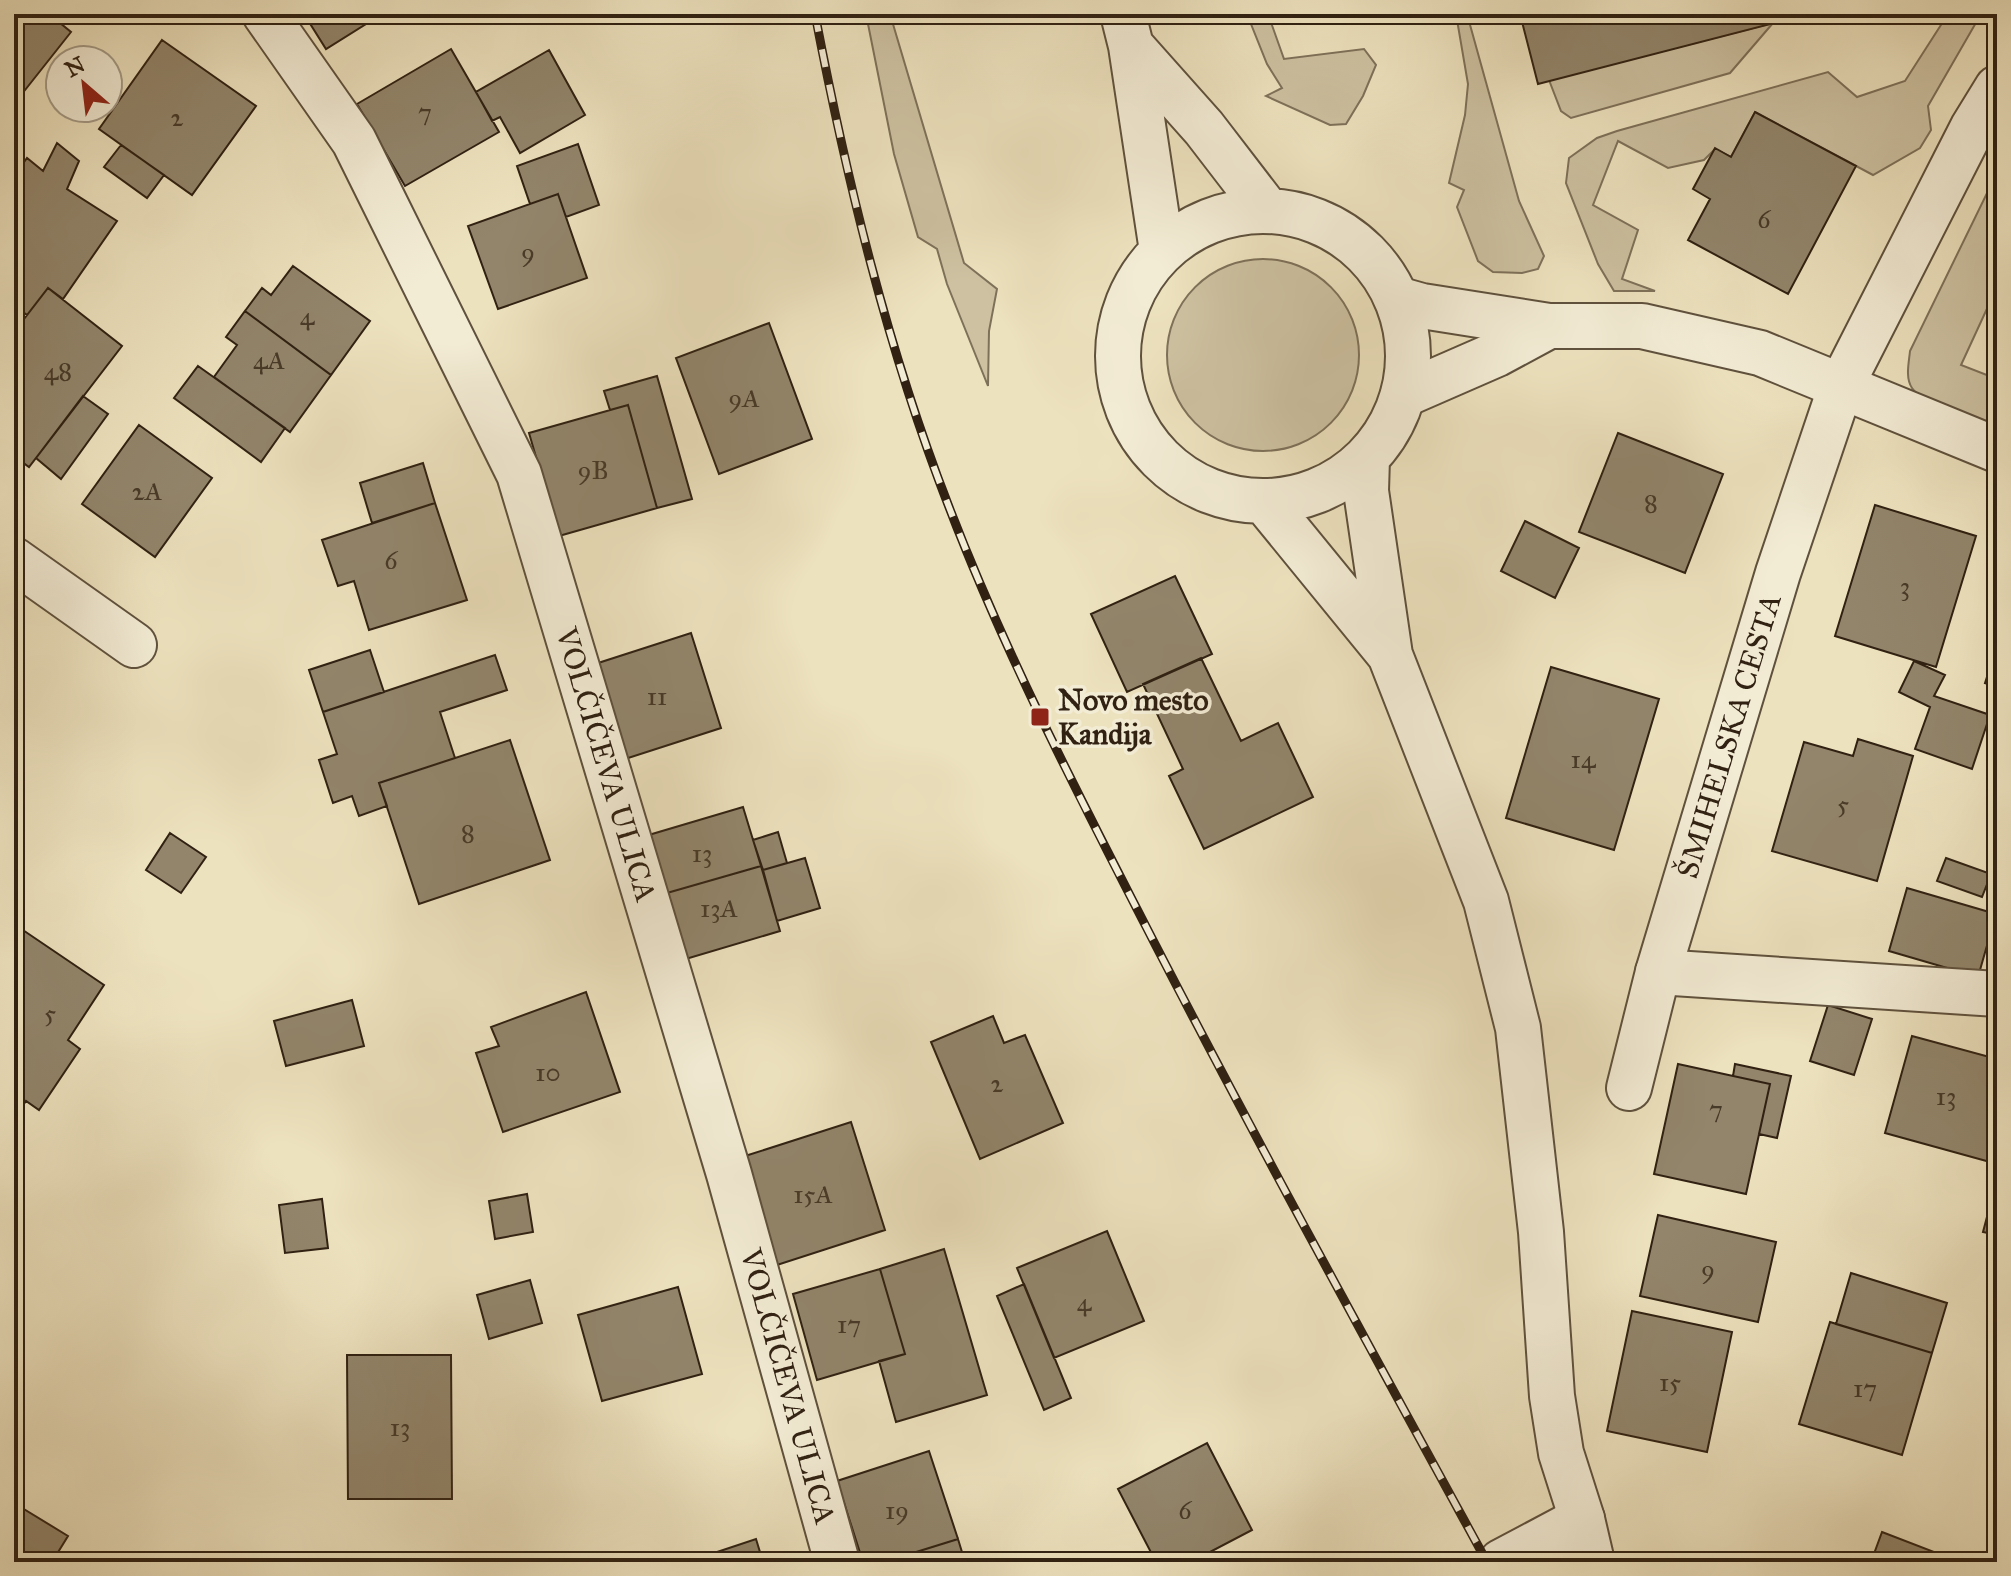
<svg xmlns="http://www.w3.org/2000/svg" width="2011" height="1576" font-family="'IM FELL Great Primer',serif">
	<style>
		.grass { fill: #cdc1a1; stroke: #7e715a; stroke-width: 2 }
		.building { fill: #92856b; stroke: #302112; stroke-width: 2 }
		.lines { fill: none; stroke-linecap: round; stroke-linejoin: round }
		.minor-casing { stroke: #5f513d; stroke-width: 48 }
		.tertiary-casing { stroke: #5f513d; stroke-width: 48 }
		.minor { stroke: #f3ecd5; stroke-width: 44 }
		.tertiary { stroke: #f3ecd5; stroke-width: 44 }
		.rail-casing { stroke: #302112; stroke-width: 9 }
		.rail { stroke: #f3ecd5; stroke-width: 6; stroke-dasharray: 18; stroke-linecap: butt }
		.poi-dot { fill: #8f2418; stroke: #f3ecd5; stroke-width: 3 }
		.labels { text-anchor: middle; stroke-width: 7; stroke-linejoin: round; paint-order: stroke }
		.number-label { font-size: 26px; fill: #483a28 }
		.poi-label { font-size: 30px; font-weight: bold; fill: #302112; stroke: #f3ecd5; text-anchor: start }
		.street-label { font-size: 30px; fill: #302112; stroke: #f3ecd5 }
	</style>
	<rect width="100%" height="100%" fill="#ede2be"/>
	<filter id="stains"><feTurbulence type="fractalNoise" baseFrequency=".0025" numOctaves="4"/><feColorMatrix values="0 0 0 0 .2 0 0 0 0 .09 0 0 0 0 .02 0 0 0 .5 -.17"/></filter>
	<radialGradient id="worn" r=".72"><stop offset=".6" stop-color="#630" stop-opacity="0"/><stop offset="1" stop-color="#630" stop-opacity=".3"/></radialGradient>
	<path class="grass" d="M866 14H890L964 263 997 289 989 331 988 386 947 284 937 249 918 237 894 154Z
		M1247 14H1268L1284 59 1364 49 1376 65 1363 96 1346 124 1330 125 1266 96 1282 88 1267 64Z
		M1456 14H1467L1519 201 1544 256 1538 269 1522 273 1493 272 1478 261 1457 207 1464 190 1449 183 1465 115 1468 84Z
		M1948 14H1981L1928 106 1931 130 1920 148 1873 175 1755 112 1731 157 1715 149 1704 160 1668 168 1618 141 1593 205 1638 230 1622 279 1655 291H1614L1598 264 1566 183 1569 158 1597 138 1617 131 1828 72 1857 97 1905 81Z
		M1773 23 1730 73 1571 118 1561 111 1549 80Z
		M1997 186V287L1961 365 1997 379V430C1978 422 1923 404 1912 388 1905 378 1909 362 1910 351L1989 189Z
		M1167 355a96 96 0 1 1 192 0a96 96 0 1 1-192 0Z"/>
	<path class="building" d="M14 14H49L71 32 14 104Z
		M304 14H382L326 49Z
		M1520 14H1809L1538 84Z
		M162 40 256 106 192 195 99 129Z
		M451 49 499 132 405 186 357 104Z
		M549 50 585 115 520 153 500 117 492 121 476 92Z
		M1755 112 1856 166 1788 294 1688 240 1710 199 1693 189 1715 148 1731 157Z
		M57 143 79 161 67 189 117 221 63 299 48 288 27 315 14 305V176L27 158 43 171Z
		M578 144 599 205 566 217 558 194 530 204 517 166Z
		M121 145 164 175 147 198 104 167Z
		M558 194 587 278 498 309 468 226Z
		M293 266 370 321 331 375 245 311 262 288 271 295Z
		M48 288 122 346 29 467 14 456V332Z
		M245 311 331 375 290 432 214 377 237 345 226 337Z
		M769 323 812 439 719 474 676 358Z
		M198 366 285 428 261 462 174 398Z
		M657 376 692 499 657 508 628 405 610 410 604 391Z
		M83 396 108 414 61 479 36 458Z
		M628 405 657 508 559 536 529 433Z
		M139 425 212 478 155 557 82 504Z
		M1618 433 1723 474 1685 573 1579 532Z
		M423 463 435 503 372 523 360 483Z
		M435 503 467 600 369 630 354 581 338 586 322 540Z
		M1875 505 1976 536 1936 667 1835 636Z
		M1525 521 1579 548 1555 598 1501 571Z
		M1175 576 1212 654 1127 692 1091 614Z
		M691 633 721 728 622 760 592 665Z
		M1997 646V687L1985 683Z
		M370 650 384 692 323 712 309 670Z
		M495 655 507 690 440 712 455 758 379 783 387 806 359 816 352 796 333 803 319 760 337 754 323 712Z
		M1201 658 1241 741 1278 723 1313 797 1204 849 1169 776 1183 769 1143 684Z
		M1914 661 1945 675 1934 696 1990 715 1972 769 1915 749 1930 707 1899 692Z
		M1551 667 1659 699 1614 850 1506 818Z
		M1858 739 1913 756 1877 881 1772 851 1804 742 1853 756Z
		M510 740 550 860 419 904 379 783Z
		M743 807 761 866 660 895 642 837Z
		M778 832 787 863 763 870 753 840Z
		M170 833 206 857 181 893 146 870Z
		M805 858 820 908 777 921 763 870Z
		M1946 858 1991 874 1982 897 1937 881Z
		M761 866 780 931 679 961 660 895Z
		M1907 888 1996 914 1978 977 1889 951Z
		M14 924 104 985 68 1040 80 1049 39 1110 26 1101 14 1118Z
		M586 992 620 1092 503 1132 476 1053 499 1046 491 1027Z
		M352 1000 364 1046 286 1066 274 1021Z
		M1828 1005 1872 1019 1854 1075 1810 1061Z
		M993 1016 1004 1043 1025 1035 1063 1123 980 1159 931 1042Z
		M1912 1036 1997 1059V1136L1990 1162 1885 1133Z
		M1678 1064 1770 1084 1746 1194 1654 1174Z
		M1735 1064 1791 1076 1777 1138 1759 1134 1770 1084 1733 1076Z
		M851 1122 885 1230 777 1265 742 1157Z
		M1997 1179V1235L1983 1232Z
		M527 1194 533 1232 495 1239 489 1201Z
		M322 1199 328 1248 285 1253 279 1205Z
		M1658 1215 1776 1242 1758 1322 1640 1296Z
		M1107 1231 1144 1321 1054 1358 1017 1268Z
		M944 1249 987 1395 896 1422 879 1361 905 1354 880 1269Z
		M880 1269 905 1354 817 1380 793 1294Z
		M1851 1273 1947 1303 1932 1353 1836 1324Z
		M530 1280 542 1323 489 1339 477 1295Z
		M1024 1284 1071 1398 1044 1410 997 1296Z
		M678 1287 702 1374 602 1401 578 1315Z
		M1632 1311 1732 1332 1707 1452 1607 1431Z
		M1830 1322 1932 1353 1902 1455 1799 1424Z
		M347 1355H451L452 1499H348Z
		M1207 1443 1252 1530 1191 1562H1156L1118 1489Z
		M929 1451 958 1539 884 1562H863L837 1481Z
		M14 1503 68 1536 52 1562H14Z
		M1882 1532 1942 1555 1940 1562H1871Z
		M756 1539 763 1562H687Z
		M958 1539 965 1562H884Z"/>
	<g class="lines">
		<g class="minor-casing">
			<g id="minor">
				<path id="s1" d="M265 14 354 141 519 474 729 1174 837 1562"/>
				<path d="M1397 299 1422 306 1549 326H1642L1760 353 1997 450"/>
				<path d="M1403 395 1497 354 1549 326"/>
				<path d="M14 560 134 645"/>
				<path d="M1658 972 1997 994"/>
				<path id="s2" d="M1629 1088 1658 972 1778 573 1841 386 1973 127 1997 88"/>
				<path d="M1501 1562 1582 1519"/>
			</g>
		</g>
		<g class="tertiary-casing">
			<path id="tertiary" d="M1123 14 1131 46 1162 251
				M1131 46 1204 128 1267 210
				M1118 356a145 145 0 1 1 290 0a145 145 0 1 1-290 0Z
				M1367 458 1366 491 1390 655 1486 901 1518 1028 1541 1232 1552 1396 1561 1453 1582 1519 1592 1562
				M1265 502 1390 655"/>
		</g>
		<use href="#minor" class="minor"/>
		<use href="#tertiary" class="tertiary"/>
		<g class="rail-casing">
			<path id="rail" d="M815 14C847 181 887 348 949 507 1007 658 1082 802 1156 946 1263 1153 1375 1357 1487 1562"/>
		</g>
		<use href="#rail" class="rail"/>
	</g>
	<rect class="poi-dot" x="1030" y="707" width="20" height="20" rx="4"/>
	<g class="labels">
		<g class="number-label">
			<text x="425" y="121">7</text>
			<text x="177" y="126">2</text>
			<text x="1764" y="228">6</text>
			<text x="528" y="261">9</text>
			<text x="307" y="325">4</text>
			<text x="269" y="369">4A</text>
			<text x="58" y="380">48</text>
			<text x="744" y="407">9A</text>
			<text x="593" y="479">9B</text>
			<text x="147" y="500">2A</text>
			<text x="1651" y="512">8</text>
			<text x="391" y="569">6</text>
			<text x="1905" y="595">3</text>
			<text x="657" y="705">11</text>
			<text x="1583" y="768">14</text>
			<text x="1843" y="813">5</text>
			<text x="468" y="842">8</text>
			<text x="702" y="862">13</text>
			<text x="719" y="917">13A</text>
			<text x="50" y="1022">5</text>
			<text x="548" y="1081">10</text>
			<text x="997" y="1092">2</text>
			<text x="1946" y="1105">13</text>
			<text x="1716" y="1118">7</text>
			<text x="813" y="1203">15A</text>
			<text x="1708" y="1278">9</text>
			<text x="1084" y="1311">4</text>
			<text x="849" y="1333">17</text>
			<text x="1670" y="1391">15</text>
			<text x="1865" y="1397">17</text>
			<text x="400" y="1436">13</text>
			<text x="897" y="1519">19</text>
			<text x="1185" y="1519">6</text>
		</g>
		<g class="poi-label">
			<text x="1058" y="710">Novo mesto<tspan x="1058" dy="34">Kandija</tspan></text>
		</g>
		<g class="street-label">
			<text dy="10" stroke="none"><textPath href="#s2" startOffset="366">ŠMIHELSKA CESTA</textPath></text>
			<text dy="10" stroke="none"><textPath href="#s1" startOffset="830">VOLČIČEVA ULICA</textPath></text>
			<text dy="10" stroke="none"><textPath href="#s1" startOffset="1478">VOLČIČEVA ULICA</textPath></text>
		</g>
	</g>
	<rect width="2011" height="1576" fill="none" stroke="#ede2be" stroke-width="48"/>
	<rect x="16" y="16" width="1979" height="1544" fill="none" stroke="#302112" stroke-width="4"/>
	<rect x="24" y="24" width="1963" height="1528" fill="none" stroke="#302112" stroke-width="2"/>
	<g transform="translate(84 84) rotate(332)"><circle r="38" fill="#f3ecd5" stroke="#a59b87" stroke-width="2"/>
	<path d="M0-6L14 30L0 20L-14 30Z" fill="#8f2418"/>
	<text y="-12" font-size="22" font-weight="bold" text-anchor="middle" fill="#302112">N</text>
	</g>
	<rect width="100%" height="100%" filter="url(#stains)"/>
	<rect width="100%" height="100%" fill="url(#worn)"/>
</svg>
